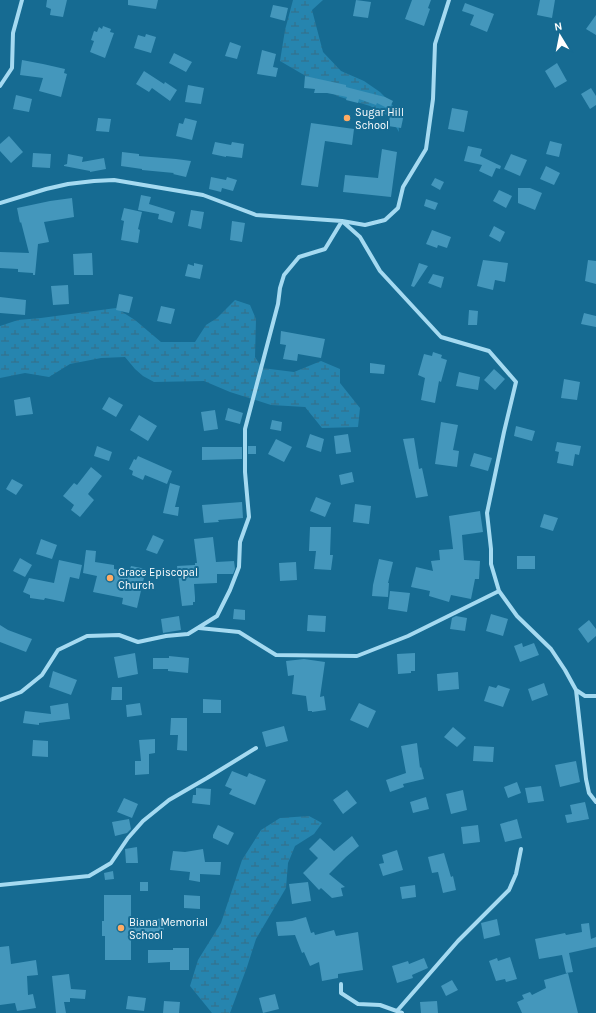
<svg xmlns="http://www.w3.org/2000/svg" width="596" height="1013" font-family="Karla,sans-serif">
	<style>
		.wetland { fill: url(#wetland-marsh) }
		.building { fill: #4497bc }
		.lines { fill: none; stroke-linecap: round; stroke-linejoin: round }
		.street { stroke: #a5daf1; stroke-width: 4 }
		.poi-dot { fill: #ffac64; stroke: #166b92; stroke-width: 1.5 }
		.labels { text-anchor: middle; stroke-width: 4; stroke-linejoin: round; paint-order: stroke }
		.poi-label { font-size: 11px; fill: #fff; stroke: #166b92; text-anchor: start }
	</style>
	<defs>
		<pattern id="wetland-marsh" width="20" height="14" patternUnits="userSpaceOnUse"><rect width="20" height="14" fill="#2685af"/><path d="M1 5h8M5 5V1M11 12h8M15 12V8" fill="none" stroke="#356e87"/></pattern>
	</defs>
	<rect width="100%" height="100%" fill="#166b92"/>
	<path class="wetland" d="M293 0H323L312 10 323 52 341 71 364 81 380 92 391 103 398 114 399 132 390 117 370 106 337 96 316 82 280 61 285 30Z
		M235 300 250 305 256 319 255 357 262 368 294 372 321 361 340 369V383L360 408 358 427 322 428 305 407 271 405 230 392 204 381 154 382 143 376 135 369 125 357 101 358 70 364 49 377 25 373 0 378V326L18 320 41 318 116 308 135 320 161 342H195L206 325 217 318Z
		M309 816 322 823 314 834 295 846 288 863 286 888 256 939 247 967 230 1013H212L190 986 198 960 221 923 242 860 261 830 280 818Z"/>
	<path class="building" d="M47 0H67L63 17 50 15 51 9 46 7Z
		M128 0H158L156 9 128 5Z
		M356 0 371 2 368 18 353 16Z
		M412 0H431L428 8 430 9 424 26 405 19Z
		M540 0H555L552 18 537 15Z
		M465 3 494 14 487 32 470 25 474 15 462 11Z
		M273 5 288 8 285 21 270 17Z
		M596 15V35L586 29Z
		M103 26 111 29 110 32 114 33 105 58 90 52 94 41 91 40 94 31 97 32 99 27 102 29Z
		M146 34 156 37 151 53 134 48 138 35 145 37Z
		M230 42 241 46 237 59 225 56Z
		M262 50 276 54 273 67 278 68 276 77 257 74Z
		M174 53 192 62 186 72 169 63Z
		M22 60 43 64 65 69 64 73 67 74 61 97 39 91 43 78 20 75Z
		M557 63 567 81 555 88 545 71Z
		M144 71 164 84 165 82 177 90 170 101 152 88 149 92 136 84Z
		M305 76 346 85V87L385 97 393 101 389 109 377 103 376 105 359 99 358 103 346 100 347 97 327 93H314L315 89 304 88Z
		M188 85 204 88 201 104 185 102Z
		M591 88 596 96V105L590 109 581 94Z
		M16 95 32 99 29 112 13 109Z
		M452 108 468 111 464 132 448 129Z
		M391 111 404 114 401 128 388 126Z
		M98 118 111 119 109 132 96 131Z
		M185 118 197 121 192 140 176 136 179 123 183 124Z
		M311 123 354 129 352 145 325 141 318 187 301 185Z
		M9 136 23 152 11 163 0 151V144Z
		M550 141 562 144 559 157 546 154Z
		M215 142 231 145 232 142 244 144 242 158 226 156V157L212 154Z
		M468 146 482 149 480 156 501 166 500 169 496 168 492 177 479 171 482 165 464 161Z
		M382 149 397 152 391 197 343 192 345 175 378 178Z
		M122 152 139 154V156L176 159 191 161 186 177 173 174 174 173 142 170V169L121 166Z
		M33 153 51 154 50 168 32 167Z
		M68 154 83 157 82 162 104 158 106 169 90 172V171L64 166V165L67 164Z
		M511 154 527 160 520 176 504 169Z
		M546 166 560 173 554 185 540 179Z
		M211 177 226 180 227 177 237 180 233 191 222 188 221 192 209 189Z
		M435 178 444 182 440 190 431 185Z
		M518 188H530L542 193 535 210 518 203Z
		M499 190 512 196 506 208 493 201Z
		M141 195 151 197 149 204 175 212 172 223 158 219 159 214 138 210Z
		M72 198 74 217 44 222 49 242 38 244 35 275H33V273L18 272V269L0 268V252L29 253 21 222 20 223 17 208 50 201Z
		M426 199 438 203 435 210 424 206Z
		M124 208 142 212 138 229 140 230 138 243 121 240 124 221 121 220Z
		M191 210 204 212 201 229 188 226Z
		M232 221 245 223 242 242 230 240Z
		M494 226 505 232 500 242 489 236Z
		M432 230 451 237 447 248 438 245 437 248 426 244Z
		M92 253 93 275H74L73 254Z
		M483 260 508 263 505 282 495 280 493 290 477 286Z
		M588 260 596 261V284L585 281Z
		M194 263 203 265 200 279 185 276 188 264 194 266Z
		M419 263 428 266 414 287 411 286Z
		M433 274 444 277 441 288 428 283Z
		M68 285 69 304 53 305 51 286Z
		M119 294 133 297 129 313 116 310Z
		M0 297 26 300 25 315 0 313Z
		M161 306 175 309 171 324 157 321Z
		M469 310 478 311 477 325H468Z
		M584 313 596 316V327L581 324Z
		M281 331 325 339 321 358 298 354 297 361 283 359 286 345 280 344Z
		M433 352 442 355 441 358 447 360 441 382 439 381 435 403 421 400 425 378 418 375 424 354 432 356Z
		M370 363 385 365 384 374 370 373Z
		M494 369 505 379 495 390 484 380Z
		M459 372 480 377 478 390 456 386Z
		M564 379 580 382 577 400 561 398Z
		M30 397 33 414 16 416 14 400Z
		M109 397 123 405 116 417 102 409Z
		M228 408 243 413 240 424 225 420Z
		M215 410 218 429 204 431 201 412Z
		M139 415 157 426 148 441 130 430Z
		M272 420 282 422 281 431 270 429Z
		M441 422 458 425 453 450 459 451 457 467 435 464Z
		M516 426 535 431 532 441 514 436Z
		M310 434 324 439 321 452 306 447Z
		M348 434 351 452 336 454 334 436Z
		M414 438 419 469 422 468 428 496 416 498 403 439Z
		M276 439 292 447 284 462 268 454Z
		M557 442 581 446 579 455 575 454 573 466 557 463 559 452 555 451Z
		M97 446 112 452 109 461 94 456Z
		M248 446H256V454H248Z
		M202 447H242V459L202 460Z
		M474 453 492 458 488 471 470 466Z
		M138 456 172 471 167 484 145 475 143 480 132 475 133 471 129 469 134 459 136 460Z
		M91 467 102 476 88 494 94 500 80 517 71 510 74 505 63 496 74 483 77 485Z
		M352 472 354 482 341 485 339 475Z
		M12 479 23 485 16 495 6 489Z
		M170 483 180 486 175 507H179L178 516 163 513Z
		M316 497 331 503 325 517 310 511Z
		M242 502 243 518 218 520 219 522 204 523 202 505Z
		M355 504 371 506 369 524 353 522Z
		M480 511 483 532 462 535 464 560 480 561 479 579H475L471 599 451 595 449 602 429 596 430 591 411 587 416 567 433 571 431 561 440 560 439 550 453 549 449 516Z
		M544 514 558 518 553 531 540 527Z
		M310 527H331L330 555H333L331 570 314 569 316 551H309Z
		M153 535 164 540 157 554 146 550Z
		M213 537 216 562 234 561 235 569 233 574H217V583L194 584 195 597V602H193V605L182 606 177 566 195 565V563H197L194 539Z
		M41 539 57 545 52 559 36 554Z
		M86 550 96 551 95 562 114 565V569L129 572 131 566 146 569 137 608 122 604 123 598 93 592 97 576 83 573Z
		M517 556H535V569H517Z
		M20 558 32 565 25 577 13 571Z
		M379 559 393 562 388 583H389L388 597 372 596 373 585Z
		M59 560 82 565 79 579 70 577 64 602 45 598 44 600 30 598V595L23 592 29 578 54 583Z
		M296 562 297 580 280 581 279 563Z
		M390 591 410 593 407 612 388 609Z
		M234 609 245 610V620L233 619Z
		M491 614 508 619 503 636 486 631Z
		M308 615 326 616 325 632 307 631Z
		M179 616 181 630 163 633 161 619Z
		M456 616 467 618 465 631 450 629 452 618Z
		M589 620 596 629V636L588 643 578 629Z
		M0 625 8 630 32 639 26 652 0 642Z
		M522 643 523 647 534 643 539 655 520 662 514 646Z
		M135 653 138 674 118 678 114 657Z
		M415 653V671H411V673L398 674 397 654Z
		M169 656 189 658 188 673 168 671V669H153V658H169Z
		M304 659 325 662 320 697 324 696 326 710 312 712V711H308L306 696 292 694 294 675 288 676 286 661Z
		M53 671 77 680 71 695 49 687Z
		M458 672 459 689 438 691 437 674Z
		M544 683 548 695 532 701 528 689Z
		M498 685 510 689 503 707 484 701 489 686 496 688Z
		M112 687H122V700H111Z
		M203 699 221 700V713H203Z
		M68 703 70 719 39 723V725L23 723 25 711 51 714 50 706Z
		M140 703 142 715 127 717 126 705Z
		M359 703 376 711 368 728 350 720Z
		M171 718H187V751L177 750 178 735H170Z
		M284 726 288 741 266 747 262 732Z
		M453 727 466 738 457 747 444 737Z
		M155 739V753L149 754V774L135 775V761H141L139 740Z
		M33 740 48 741V757L32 756Z
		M417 743 420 768 421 767 424 779 403 784 404 787 390 792 386 780 406 773 401 746Z
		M474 746 494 747 493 762 473 761Z
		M576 761 580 782 560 787 555 765Z
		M232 771 247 777 249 773 266 780 255 805 229 794 232 789 225 786Z
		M517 782 521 793 508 798 504 787Z
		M541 786 544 801 528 803 525 788Z
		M196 788 211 789 210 805 192 803 193 795H196Z
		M347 790 357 803 343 814 333 800Z
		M463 790 467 810 451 814 446 794Z
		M426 797 429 809 413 813 410 802Z
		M124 798 138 804 132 818 117 812Z
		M585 802 589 819 567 823 565 815 572 814 570 805Z
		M129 819 131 829 127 833 115 836 112 822Z
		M517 819 522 838 505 842 500 824Z
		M218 825 234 833 228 845 213 838V835Z
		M478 825 480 842 463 844 461 827Z
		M352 836 359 846 346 857 329 874 345 887 341 888 343 896 332 898 321 888 319 890 303 873 318 858 309 849 320 838 334 851Z
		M137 847 138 863H126L125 849Z
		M203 849 205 862H221L220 875 200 874V882L189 880 190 872 170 870 173 851 185 852Z
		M397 850 403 870 383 876 379 864 384 863 382 855Z
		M444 853 451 877 453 876 456 890 443 893 438 872 432 873 428 857Z
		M113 871 114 879 105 880 104 873Z
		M140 882H148V891H140Z
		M308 882 311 901 292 904 289 884Z
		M415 885 416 897 402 899 400 887Z
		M104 895H131V920H145V922L162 918 164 930 145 934V936H131V960H105V936H102V921H104Z
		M184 895 200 896V909L184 908Z
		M306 917 311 933 314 932 315 935 334 930 336 936 358 932 363 970 338 974V978L322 981 319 962 310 966 304 952 302 953 295 935 278 936 276 922 292 921Z
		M497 919 500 935 484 939 481 923Z
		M589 923 591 939 596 937V947L569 953 573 972 566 973 562 955 539 959 535 939 565 933 566 935 582 932 581 924Z
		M9 946 11 964 36 960 38 975 27 976 28 995 33 994 36 1008 17 1011 15 1003 0 1005V947Z
		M173 948H189V970H170V962L148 963V950H173Z
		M510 957 517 979 506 982 505 979 496 981 489 961 497 958 498 961Z
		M424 958 428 968 412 975 413 978 397 983 392 966 408 961 409 964Z
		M568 973 578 1013H522L517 1002 524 999 522 995 530 992 532 995 546 988 544 980Z
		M69 974 71 989 86 990 85 999 70 998V1002H64L66 1013H56L52 976Z
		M452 980 458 990 446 996 441 986Z
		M275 994 279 1009 263 1013 259 998Z
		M128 996 146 998 144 1011 126 1009Z
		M164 1001 180 1002 179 1013H163Z
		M437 1001 438 1013H421L420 1002Z"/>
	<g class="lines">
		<path class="street" d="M0 86 12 68 13 33 22 0
			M0 203 46 189 68 184 94 181 114 180 203 195 256 215 342 221 360 237 380 271 441 337 489 351 516 382 504 432 487 513 491 549V564L499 591 517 616 551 649 565 670 576 690 585 696H596
			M199 628 239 632 276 655 357 656 408 636 499 591
			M576 690 586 779 589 793 596 802
			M0 700 21 692 42 675 58 650 87 636 119 635 138 642 166 636 188 634 217 616 230 590 239 567 240 542 249 517 245 472V429L278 304 280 288 284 275 299 257 325 249 342 221 365 225 385 220 398 208 403 187 426 149 433 99 435 44 449 0
			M0 885 89 876 111 863 128 838 143 821 169 800 207 778 256 748
			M341 984V993L358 1004 380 1005 402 1013
			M397 1011 458 941 509 890 516 874 521 849"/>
	</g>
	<g class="poi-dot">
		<circle cx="347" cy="118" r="4"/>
		<circle cx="110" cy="578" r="4"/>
		<circle cx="121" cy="928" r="4"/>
	</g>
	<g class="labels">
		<g class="poi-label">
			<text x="355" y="116">Sugar Hill<tspan x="355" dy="13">School</tspan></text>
			<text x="118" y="576">Grace Episcopal<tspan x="118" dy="13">Church</tspan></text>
			<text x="129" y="926">Biana Memorial<tspan x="129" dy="13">School</tspan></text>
		</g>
	</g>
	<g transform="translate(560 36) rotate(350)" stroke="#166b92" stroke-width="3" paint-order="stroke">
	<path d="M0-3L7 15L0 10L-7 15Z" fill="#ffffff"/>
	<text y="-6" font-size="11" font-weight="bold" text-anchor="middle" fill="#ffffff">N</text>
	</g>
</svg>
